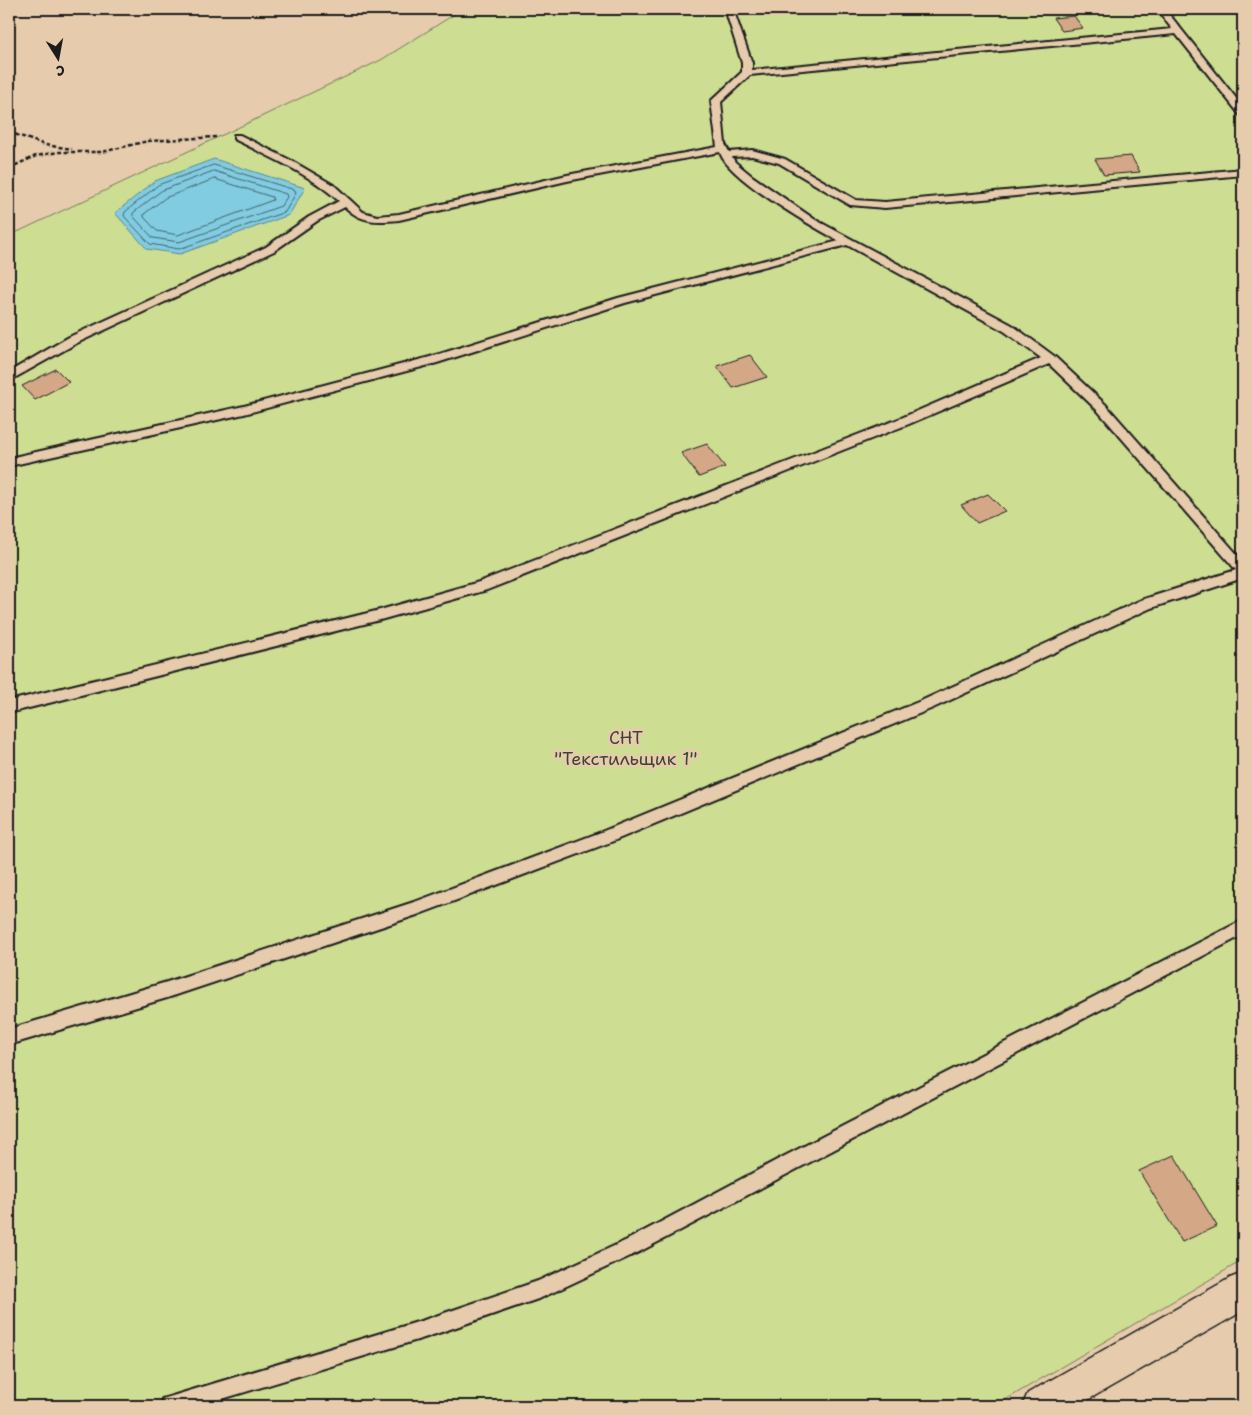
<svg xmlns="http://www.w3.org/2000/svg" width="1252" height="1415" font-family="'Shantell Sans',sans-serif">
	<style>
		.green { fill: #cddd92; stroke: #747c57 }
		.water { fill: #81cce1; stroke: #598692 }
		.lines { fill: none; stroke-linecap: round; stroke-linejoin: round }
		.shore { stroke: #44626b; stroke-width: 1 }
		.building { fill: #d4a787; stroke: #1c1c1c }
		.lane-casing { stroke: #1c1c1c; stroke-width: 4 }
		.street-casing { stroke: #1c1c1c; stroke-width: 3 }
		.path { stroke: #1c1c1c; stroke-width: 2.5; stroke-dasharray: 4 2.5; stroke-linecap: butt }
		.lane { fill: #e6cbad; fill-rule: evenodd }
		.street { fill: #e6cbad; fill-rule: evenodd }
		.labels { text-anchor: middle; stroke-width: 5; stroke-linejoin: round; paint-order: stroke }
		.park-label { font-size: 18px; fill: #3f4334; stroke: #e6cbad }
	</style>
	<rect width="100%" height="100%" fill="#e6cbad"/>
	<filter id="ink" filterUnits="userSpaceOnUse"><feTurbulence type="fractalNoise" baseFrequency=".02" numOctaves="2"/><feDisplacementMap in="SourceGraphic" scale="10" xChannelSelector="R" yChannelSelector="G"/><feConvolveMatrix kernelMatrix="1 2 1 2 8 2 1 2 1" color-interpolation-filters="sRGB"/></filter>
	<g filter="url(#ink)">
		<path class="green" d="M463 9H1243V1260L995 1406H9V236L381 60Z"/>
		<path class="water" d="M214 159 305 188 289 215 180 254 147 249 115 213 155 181Z"/>
		<g class="lines">
			<path class="shore" d="M214 165 295 190 296 193 285 212 179 249 150 244 124 216 125 212 158 185Z
				M214 171 286 194 287 197 281 206 179 242 153 238 133 216V213L161 191Z
				M215 179 272 197 273 200 178 235 157 231 144 217V214L165 198Z"/>
		</g>
		<path class="building" d="M1074 16 1083 28 1062 31 1053 18Z
			M1131 156 1140 172 1104 175 1095 159Z
			M750 355 767 377 733 388 717 366Z
			M56 369 69 382 35 400 22 386Z
			M707 444 725 467 699 477 681 453Z
			M988 494 1005 511 977 523 961 505Z
			M1174 1155 1217 1226 1182 1242 1139 1171Z"/>
		<g class="lines">
			<g class="lane-casing">
				<path id="lane" d="M725 9H733L752 63V70L1172 29 1157 9H1165L1243 107V116L1240 115 1176 34 750 75 721 102 725 144 729 152 752 150 785 159 856 200 885 202 1243 169V175L885 208 850 205 779 163 752 156 732 157 735 162 752 176 814 219 1012 325 1054 356 1106 405 1243 561V578L1151 608 933 708 611 842 417 915 167 998 9 1045V1029L167 982 417 901 601 832 923 700 1141 600 1236 570 1098 411 1049 364 909 424 487 590 380 620 9 713V701L380 610 479 582 901 418 1041 358 1004 331 847 245 625 303 437 363 244 414 9 466V458L244 406 430 357 618 298 839 241C813 227 726 177 720 152L567 181 399 220C376 222 362 223 345 207L317 221 274 251 77 343 9 381V372L69 337 266 247 309 217 339 201C310 174 270 157 234 139V135H240L292 161 335 186 363 212 377 216 399 214 567 175 717 147 711 101 742 72V63Z
					M1243 920V935L639 1252 541 1298 424 1338 199 1406H160L162 1399 169 1397 424 1320 538 1281 627 1240 775 1161Z"/>
			</g>
			<g class="street-casing">
				<path id="street" d="M1243 1273V1311L1077 1406H1022L1028 1393 1230 1278Z"/>
			</g>
			<path class="path" d="M9 132 45 145 72 149
				M9 168 36 156 58 152H102L148 141 216 137"/>
			<use href="#lane" class="lane"/>
			<use href="#street" class="street"/>
		</g>
	</g>
	<g class="labels">
		<g class="park-label">
			<text x="626" y="744">СНТ<tspan x="626" dy="21">"Текстильщик 1"</tspan></text>
		</g>
	</g>
	<rect width="1252" height="1415" fill="none" stroke="#e6cbad" stroke-width="30"/>
	<rect x="15" y="15" width="1222" height="1385" fill="none" stroke="#1c1c1c" stroke-width="2" filter="url(#ink)"/>
	<g transform="translate(58 58) rotate(169)" stroke="#e6cbad" stroke-width="4" paint-order="stroke">
	<path d="M0-4L9 19L0 12L-9 19Z" fill="#1c1c1c"/>
	<text y="-8" font-size="14" font-weight="bold" text-anchor="middle" fill="#1c1c1c">С</text>
	</g>
</svg>
